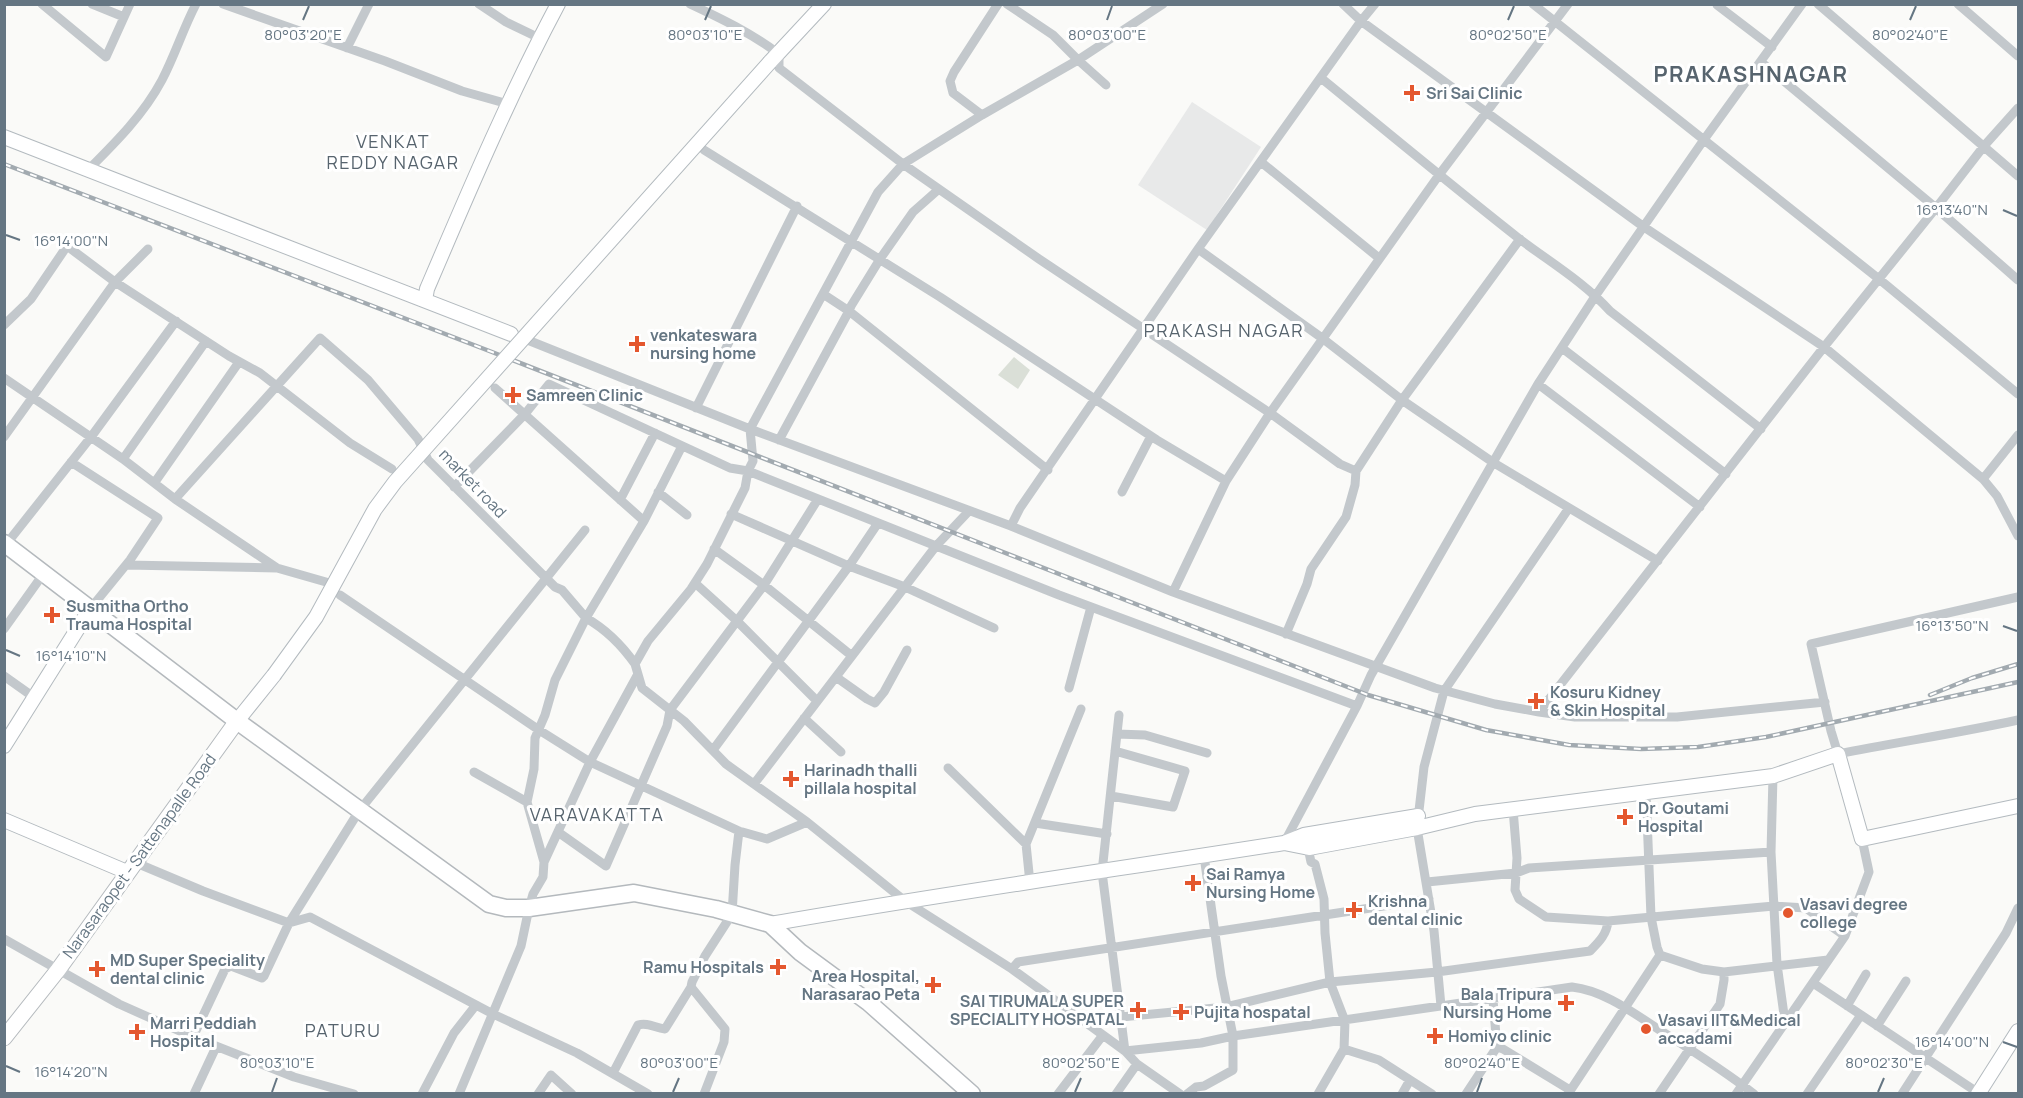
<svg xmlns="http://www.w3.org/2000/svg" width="2023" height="1098" font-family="Manrope,sans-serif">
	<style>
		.built { fill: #e8e9e9 }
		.green { fill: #dadfd7 }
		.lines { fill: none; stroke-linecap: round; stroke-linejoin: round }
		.secondary-casing { stroke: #b3babf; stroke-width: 16 }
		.primary-casing { stroke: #b5babe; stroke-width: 17 }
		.highway-casing { stroke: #b4b9bd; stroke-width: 19 }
		.street { stroke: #c3c8cc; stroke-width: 9 }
		.secondary { stroke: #fff; stroke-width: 14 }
		.primary { stroke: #fff; stroke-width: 15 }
		.highway { stroke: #fff; stroke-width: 16 }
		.rail-casing { stroke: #a2aab0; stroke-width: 4.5 }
		.rail { stroke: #fff; stroke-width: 2; stroke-dasharray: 7; stroke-linecap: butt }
		.secondary-bridge-casing { stroke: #b3babf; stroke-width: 16; stroke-linecap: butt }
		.secondary-bridge { stroke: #fff; stroke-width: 14 }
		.ticks { fill: none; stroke: #657683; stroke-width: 2 }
		.poi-dot { fill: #e4572e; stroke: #fff; stroke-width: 2 }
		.labels { text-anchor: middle; stroke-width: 6; stroke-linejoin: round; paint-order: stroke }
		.poi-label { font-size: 16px; font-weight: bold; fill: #657683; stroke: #fff; text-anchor: start }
		.street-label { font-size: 16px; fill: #657683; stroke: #fff }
		.neighbourhood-label { font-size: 18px; letter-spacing: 1.5px; fill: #57646e; stroke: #fff }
		.district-label { font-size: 22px; font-weight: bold; letter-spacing: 1.5px; fill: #57646e; stroke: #fff }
		.ticks-label { font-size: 15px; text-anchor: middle; fill: #657683; stroke: #fff; stroke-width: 6; stroke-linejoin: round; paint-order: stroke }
	</style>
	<rect width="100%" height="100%" fill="#fafaf8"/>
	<path class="built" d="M1192 102 1261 147 1207 230 1138 185Z"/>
	<path class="green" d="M1014 357 1030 370 1018 389 998 375Z"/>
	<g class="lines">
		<g class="secondary-casing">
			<path id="secondary" d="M770 62 824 4
				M4 137 511 334
				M425 300 427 289C468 193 509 96 558 4
				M237 721 274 675
				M4 746 90 609
				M4 820 127 872
				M1284 843 1309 848 1417 828 1475 814 1773 776 1838 754 1862 839 2018 806
				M770 924C941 894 1112 870 1284 843L1304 835 1418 816
				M1978 1094 2018 1031"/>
		</g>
		<g class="primary-casing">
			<path id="primary" d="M4 1038 58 970 237 721"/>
		</g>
		<g class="highway-casing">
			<path id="highway" d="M4 543 237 721 489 904 506 908H529L634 893 716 909 770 924 800 952 868 1002 972 1094"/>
		</g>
		<path class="street" d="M42 4 106 57 130 4
			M92 4 124 17
			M223 4 385 61 462 91 501 102
			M479 4 506 22 533 35
			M690 4C722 19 751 33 779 54V68L903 164 1039 259 1270 413 1340 464 1356 471 1355 485 1346 517 1311 569 1307 584 1286 634
			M1007 4 1053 35 1078 60 1163 4
			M1343 4 1361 21 1644 227 1824 347 1983 479 1997 496 2018 536
			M1533 4 1879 279 2018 394
			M1818 4 2018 176
			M1958 4 2018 56
			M1717 5 1772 47
			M347 48 369 4
			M1761 62 1936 208 2018 280
			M1321 78C1386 131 1451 185 1517 237 1548 261 1583 281 1610 311L1761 429
			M1106 85 1078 60 982 115 903 164 878 192 750 429 753 461 748 471 745 488 707 564 691 589 648 641 635 664 642 688 684 721 726 764 807 822 905 901 1012 969 1125 1051 1137 1064 1180 1094
			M982 115 953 93 950 81 954 72 998 4
			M704 150 940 297 1157 440 1226 481
			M1261 162 1379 258
			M89 169C116 142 144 114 162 80 175 55 183 29 196 4
			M939 189 913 212 880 259 851 306 849 311 1048 470
			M1198 249 1322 338 1402 400 1494 463 1658 561
			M4 325 31 299 67 246 115 282 229 356 260 373 350 443 392 469
			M520 337 750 429 1011 526 1173 592 1435 688 1495 704 1539 712 1575 717H1677L1825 702
			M1562 348 1726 474
			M4 378 123 459 175 499
			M1538 384 1700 507
			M495 388 644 521
			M696 408 797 206
			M4 437 115 282 148 249
			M779 440 849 311 823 294
			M123 459 206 341
			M71 462 158 518 130 560 90 609
			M1356 471 1402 400 1520 239
			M1983 479 2018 435
			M155 482 239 362
			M454 487 525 414 549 384 730 468 748 471 1059 595 1357 706
			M658 492 687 515
			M1122 492 1151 436
			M620 500 655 433
			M731 514 849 566 905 587 994 628
			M1011 526 1020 508 1198 249 1361 21 1375 4
			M4 547 91 437 176 321
			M714 549 764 585 852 656
			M126 565 277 568
			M326 582 277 568 175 499 320 338 368 380 418 439 428 460 555 587 562 590 586 618 644 521 682 446
			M695 583 737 621 817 701
			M1173 592 1226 481 1270 413 1439 175 1568 4
			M340 595 539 730 590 762 739 831 767 839 807 822
			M2018 597 1811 644 1831 731 1838 754C1898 742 1959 733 2018 720
			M4 629 44 573
			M4 676 35 698
			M836 677 867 699 875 703 884 692 907 650
			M1069 688 1091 607
			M1539 712 1824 347 1936 208 1984 146 2018 108
			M1119 715 1102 872 1125 1051
			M804 718 841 752
			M1117 734 1145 735 1207 753
			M713 750 849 566 878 523
			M948 768 1026 844
			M474 772 527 802
			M1773 776 1771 852 1777 964 1785 1022
			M754 784 936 546 969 511
			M1646 792 1651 917 1657 947 1660 955 1702 969 1724 972 1828 960
			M1111 796 1173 807 1185 771 1115 751
			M1513 809 1517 858 1515 890 1519 899 1546 917 1608 921 1774 906 1806 908 1845 936
			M1035 823 1107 834
			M558 832 606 866 667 726 670 710 764 585 818 499
			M1284 843 1357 706 1371 675 1538 384 1596 295 1703 141 1802 4
			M1307 843 1311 862 1315 864 1324 899 1325 933 1330 982 1437 972 1590 951C1599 942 1607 934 1608 921
			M134 862 203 891 289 923 359 811 585 530
			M544 862 590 762 638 674
			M1427 882 1516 873 1529 868 1771 852
			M1030 883 1026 844 1081 709
			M4 939 119 1004 193 1037 294 1077 354 1094
			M1012 969 1018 962 1429 899
			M1813 983 1980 1094
			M691 987 725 1029 724 1042 704 1094
			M1441 1006 1434 931 1417 828 1424 767 1444 691 1569 508
			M1847 1006 1866 974
			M1121 1017 1226 1007 1330 982 1345 1021 1344 1049 1318 1094
			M1877 1026 1906 981
			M193 1037 225 969 231 966 262 978 264 976 289 923 310 917 493 1014 577 1053 648 1094
			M1497 1047 1503 1049 1570 1090
			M1344 1049 1379 1060 1432 1094
			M1125 1051 1201 1043 1233 1036 1221 976 1204 856
			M613 1073 638 1025C648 1022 655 1028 665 1029L691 987 692 982 705 956 732 914 735 865 739 831
			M194 1094 216 1047
			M422 1094 454 1033 476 1005
			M459 1094 521 946 529 908 533 894 543 877 544 862 527 802 534 769 535 738 545 715 555 680 586 618C607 630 621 644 635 664
			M538 1094 551 1075 572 1094
			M1058 1094 1103 1035
			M1116 1094 1137 1064
			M1187 1094 1196 1087 1204 1086 1233 1070V1036L1572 987C1607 991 1637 1016 1666 1034 1696 1053 1726 1072 1754 1094
			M1402 1094 1410 1080
			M1466 1094 1497 1047 1493 1000
			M1568 1094 1660 955
			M1659 1094 1720 1004 1724 980V972
			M1736 1094 1845 936 1869 872 1862 839
			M1807 1094 1861 1015
			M1902 1094 2006 933 2018 908"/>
		<use href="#secondary" class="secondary"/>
		<use href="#primary" class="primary"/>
		<use href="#highway" class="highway"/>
		<g class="rail-casing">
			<path id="rail" d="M4 164 492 352 1368 695 1486 730 1569 745 1641 749 1698 747 1766 737 2018 682
				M1930 695 1972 678 2018 664"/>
		</g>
		<use href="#rail" class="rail"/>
		<g class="secondary-bridge-casing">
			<path id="secondary-bridge" d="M274 675 316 617 375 509 395 482 770 62"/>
		</g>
		<use href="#secondary-bridge" class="secondary-bridge"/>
	</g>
	<path class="ticks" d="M303 20 309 6M705 20 711 6M1107 20 1112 6M1508 20 1514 6M1910 20 1916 6M2003 210 2017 216M6 235 20 240M2003 626 2017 631M6 650 20 656M2003 1042 2017 1047M6 1066 20 1072M272 1092 277 1078M673 1092 679 1078M1075 1092 1081 1078M1477 1092 1482 1078M1878 1092 1884 1078"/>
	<g class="poi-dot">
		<path d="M1409 84h6v6h6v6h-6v6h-6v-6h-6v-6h6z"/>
		<path d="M634 335h6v6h6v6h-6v6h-6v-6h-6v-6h6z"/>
		<path d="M510 386h6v6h6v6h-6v6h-6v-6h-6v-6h6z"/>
		<path d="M49 606h6v6h6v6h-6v6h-6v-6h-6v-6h6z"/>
		<path d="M1533 692h6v6h6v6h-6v6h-6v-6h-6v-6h6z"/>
		<path d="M788 770h6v6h6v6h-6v6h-6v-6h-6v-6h6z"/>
		<path d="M1622 808h6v6h6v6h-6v6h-6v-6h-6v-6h6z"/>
		<path d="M1190 874h6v6h6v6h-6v6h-6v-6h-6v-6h6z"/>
		<path d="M1351 901h6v6h6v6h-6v6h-6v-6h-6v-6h6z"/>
		<circle cx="1788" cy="913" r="6"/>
		<path d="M775 958h6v6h6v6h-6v6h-6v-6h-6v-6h6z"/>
		<path d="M94 960h6v6h6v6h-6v6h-6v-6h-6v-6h6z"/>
		<path d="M930 976h6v6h6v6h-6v6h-6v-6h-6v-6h6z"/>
		<path d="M1563 994h6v6h6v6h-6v6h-6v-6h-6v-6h6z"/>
		<path d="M1135 1001h6v6h6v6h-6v6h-6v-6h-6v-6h6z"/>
		<path d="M1178 1003h6v6h6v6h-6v6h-6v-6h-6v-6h6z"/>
		<circle cx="1646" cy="1029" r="6"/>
		<path d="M134 1023h6v6h6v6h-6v6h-6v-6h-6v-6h6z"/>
		<path d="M1432 1027h6v6h6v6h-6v6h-6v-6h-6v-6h6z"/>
	</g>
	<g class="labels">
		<g class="poi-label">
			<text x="1426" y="99">Sri Sai Clinic</text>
			<text x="650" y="341">venkateswara<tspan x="650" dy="18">nursing home</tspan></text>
			<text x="526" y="401">Samreen Clinic</text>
			<text x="66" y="612">Susmitha Ortho<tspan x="66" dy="18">Trauma Hospital</tspan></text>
			<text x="1550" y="698">Kosuru Kidney<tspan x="1550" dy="18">&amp; Skin Hospital</tspan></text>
			<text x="804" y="776">Harinadh thalli<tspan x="804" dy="18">pillala hospital</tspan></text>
			<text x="1638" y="814">Dr. Goutami<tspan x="1638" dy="18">Hospital</tspan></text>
			<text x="1206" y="880">Sai Ramya<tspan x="1206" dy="18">Nursing Home</tspan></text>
			<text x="1368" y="907">Krishna<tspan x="1368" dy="18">dental clinic</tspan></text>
			<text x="1800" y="910">Vasavi degree<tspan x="1800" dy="18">college</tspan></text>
			<text x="110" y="966">MD Super Speciality<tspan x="110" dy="18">dental clinic</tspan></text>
			<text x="764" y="973" text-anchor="end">Ramu Hospitals</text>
			<text x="920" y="982" text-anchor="end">Area Hospital,<tspan x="920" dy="18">Narasarao Peta</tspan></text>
			<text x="1552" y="1000" text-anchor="end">Bala Tripura<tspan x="1552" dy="18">Nursing Home</tspan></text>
			<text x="1124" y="1007" text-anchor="end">SAI TIRUMALA SUPER<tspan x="1124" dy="18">SPECIALITY HOSPATAL</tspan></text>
			<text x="1194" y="1018">Pujita hospatal</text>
			<text x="1658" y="1026">Vasavi IIT&amp;Medical<tspan x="1658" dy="18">accadami</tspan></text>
			<text x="150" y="1029">Marri Peddiah<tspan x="150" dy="18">Hospital</tspan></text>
			<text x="1448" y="1042">Homiyo clinic</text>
		</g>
		<g class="street-label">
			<text transform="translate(473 483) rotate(46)" y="6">market road</text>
			<text transform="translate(139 856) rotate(-54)" y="6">Narasaraopet - Sattenapalle Road</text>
		</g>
		<g class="neighbourhood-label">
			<text x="393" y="148">VENKAT<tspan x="393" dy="21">REDDY NAGAR</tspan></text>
			<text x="1224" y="337">PRAKASH NAGAR</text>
			<text x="597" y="821">VARAVAKATTA</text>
			<text x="343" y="1037">PATURU</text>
		</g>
		<g class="district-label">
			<text x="1751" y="82">PRAKASHNAGAR</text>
		</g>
	</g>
	<g class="ticks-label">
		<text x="1910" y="40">80°02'40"E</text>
		<text x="303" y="40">80°03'20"E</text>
		<text x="705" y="40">80°03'10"E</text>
		<text x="1107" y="40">80°03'00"E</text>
		<text x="1508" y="40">80°02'50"E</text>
		<text x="1952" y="215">16°13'40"N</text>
		<text x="71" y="246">16°14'00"N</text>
		<text x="1952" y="631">16°13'50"N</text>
		<text x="71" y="661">16°14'10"N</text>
		<text x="1952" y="1047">16°14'00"N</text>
		<text x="277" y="1068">80°03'10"E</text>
		<text x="679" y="1068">80°03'00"E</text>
		<text x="1081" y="1068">80°02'50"E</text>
		<text x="1482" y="1068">80°02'40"E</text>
		<text x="1884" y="1068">80°02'30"E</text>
		<text x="71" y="1077">16°14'20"N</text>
	</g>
	<rect width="2023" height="1098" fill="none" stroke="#657683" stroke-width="12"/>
</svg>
